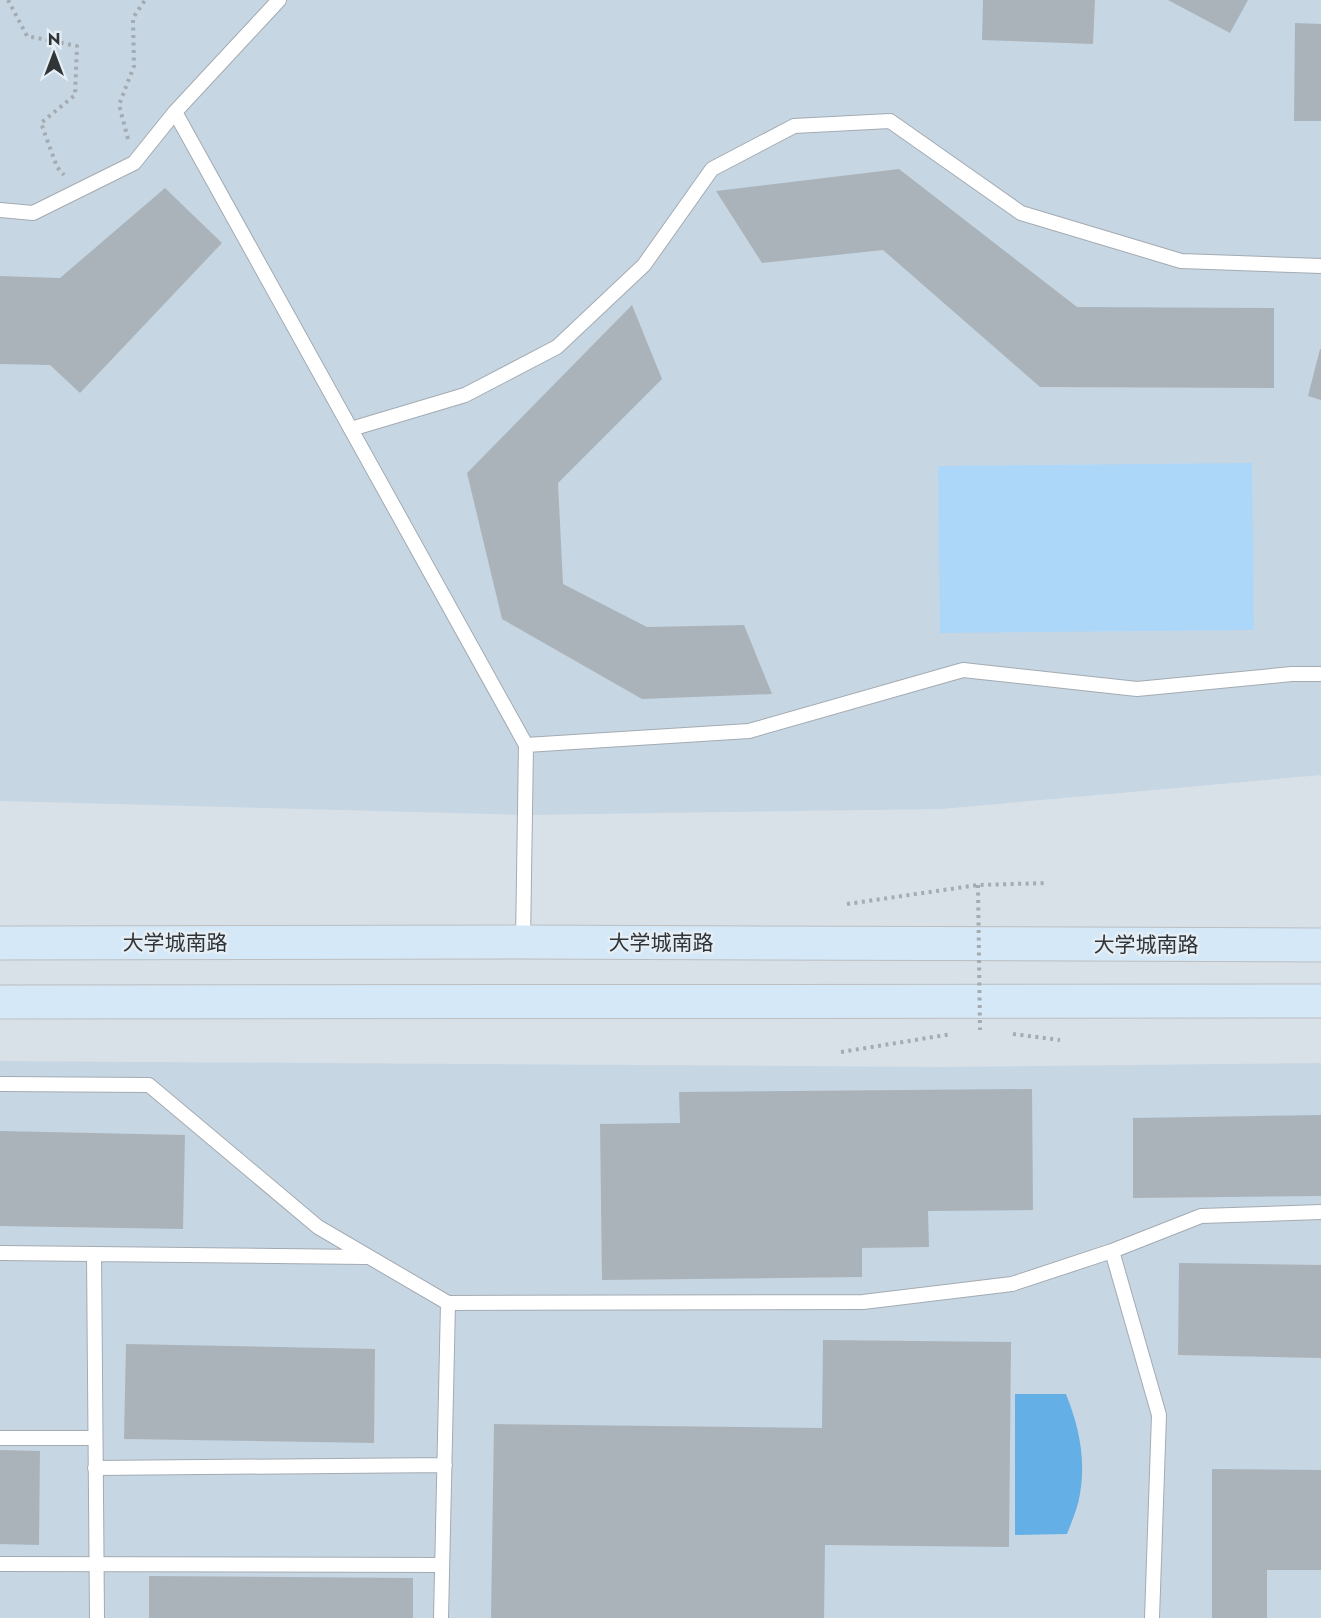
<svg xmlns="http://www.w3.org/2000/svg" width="1321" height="1618" font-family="Jost,'Noto Sans SC',sans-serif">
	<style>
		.built { fill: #c7d6e3 }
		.green { fill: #add7f9 }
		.water { fill: #65afe7 }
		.building { fill: #aab3ba }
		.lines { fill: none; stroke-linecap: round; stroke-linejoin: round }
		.service-casing { stroke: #a3abb2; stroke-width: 16 }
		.primary-casing { stroke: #bdbebf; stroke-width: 35 }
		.path { stroke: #a4abb1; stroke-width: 4; stroke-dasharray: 3 4.5; stroke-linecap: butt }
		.service { stroke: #fff; stroke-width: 14 }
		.primary { stroke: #d4e8f8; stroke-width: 33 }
		.path-bridge { stroke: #a4abb1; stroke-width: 4; stroke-dasharray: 3 4.5; stroke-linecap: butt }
		.labels { text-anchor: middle; stroke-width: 5; stroke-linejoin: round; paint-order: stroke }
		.street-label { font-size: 21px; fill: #323538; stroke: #e5eef5 }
	</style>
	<rect width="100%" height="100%" fill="#d8e1e8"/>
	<path class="built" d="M0 0H1321V775L942 809 525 815 0 801Z
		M0 1061 941 1067 1321 1063V1618H0Z"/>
	<path class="green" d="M1252 463 1254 630 940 633 938 466Z"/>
	<path class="water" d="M1015 1394H1066C1079 1427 1086 1458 1080 1494 1078 1507 1072 1521 1067 1534L1015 1535Z"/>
	<path class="building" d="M983 0H1095L1093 44 982 40Z
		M1168 0H1248L1230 33Z
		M1295 23 1321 24V121H1294Z
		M899 169 1077 307 1274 308V388L1040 387 883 250 762 263 716 191Z
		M165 188 222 243 80 393 50 365 0 364V276L60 278Z
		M632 305 662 379 558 483 563 584 647 627 744 625 772 694 642 699 502 619 467 473Z
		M1320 349H1321V400L1308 396Z
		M1032 1089 1033 1210 928 1211 929 1247 862 1248V1277L602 1280 600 1124 680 1123 679 1092Z
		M1321 1115V1196L1133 1198V1118Z
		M0 1131 185 1135 183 1229 0 1226Z
		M1179 1263 1321 1265V1358L1178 1355Z
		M823 1340 1011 1342 1009 1547 825 1545 824 1618H491L494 1424 822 1428Z
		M126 1344 375 1349 374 1443 124 1439Z
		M0 1450 40 1451 39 1545 0 1544Z
		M1212 1469 1321 1470V1570H1267V1618H1212Z
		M149 1576 413 1578V1618H149Z"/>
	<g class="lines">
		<g class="service-casing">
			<path id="service" d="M175 112 526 745 523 942
				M0 210 33 213 134 163 175 112 279 0
				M351 429 465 395 557 347 644 265 712 169 794 126 890 121 1021 213 1181 261 1321 266
				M526 745 749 731 963 670 1137 689 1292 674H1321
				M0 1084 149 1085 318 1227 448 1303 863 1302 1012 1284 1112 1251 1201 1216 1321 1212
				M1112 1251 1159 1415 1152 1618
				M0 1253 367 1257
				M94 1254 97 1618
				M0 1438H95
				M95 1468 445 1465
				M0 1564 442 1565
				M441 1618 448 1303"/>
		</g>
		<g class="primary-casing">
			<path id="primary" d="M0 943 523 942 1321 945
				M0 1002 1321 1001"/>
		</g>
		<path class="path" d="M8 0 27 36 77 46 75 95 41 123 57 167 64 175
			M128 139 119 105 134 66 133 18 145 0
			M847 904 978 885 1048 883
			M1013 1034 1060 1040
			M841 1052 952 1034"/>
		<use href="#service" class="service"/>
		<use href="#primary" class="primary"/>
		<path class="path-bridge" d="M978 885 980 1030"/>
	</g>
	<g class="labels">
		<g class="street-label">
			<text x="175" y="950">大学城南路</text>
			<text x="661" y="950">大学城南路</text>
			<text x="1146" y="952">大学城南路</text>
		</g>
	</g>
	<g transform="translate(54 54)" stroke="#e5eef5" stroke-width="4.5" paint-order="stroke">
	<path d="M0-4.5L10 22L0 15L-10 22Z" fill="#323538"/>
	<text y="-9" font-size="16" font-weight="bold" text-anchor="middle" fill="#323538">N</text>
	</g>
</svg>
